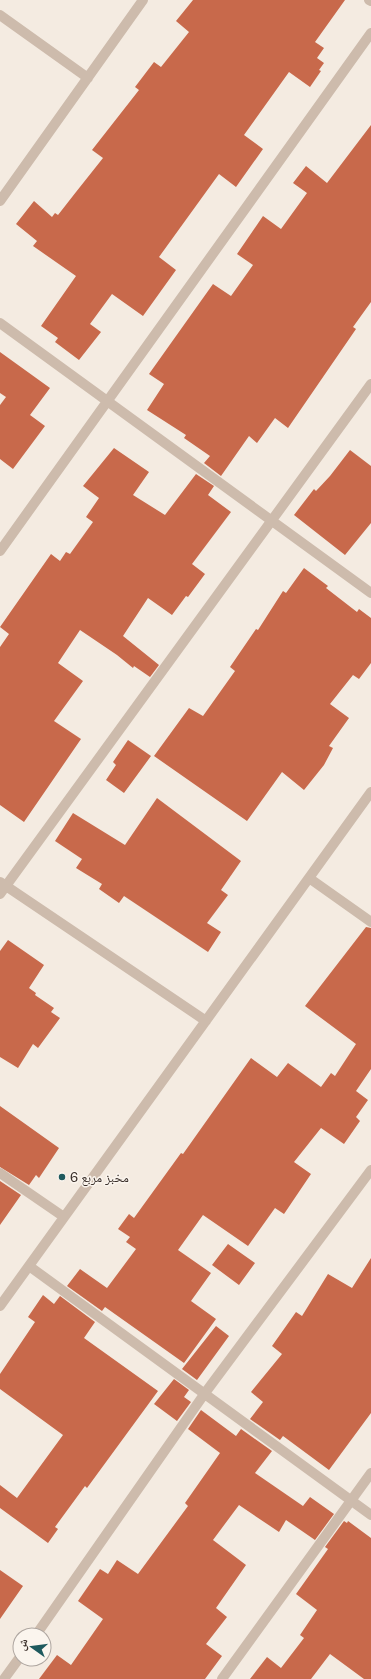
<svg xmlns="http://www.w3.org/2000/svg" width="371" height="1679" font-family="'Public Sans','Noto Naskh Arabic',sans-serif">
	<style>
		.building { fill: #c8694b }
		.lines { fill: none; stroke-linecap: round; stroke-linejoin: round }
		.street { stroke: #cdbbac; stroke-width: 10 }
		.poi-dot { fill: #1f5a5e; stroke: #fbf5ee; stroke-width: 1.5 }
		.labels { text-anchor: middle; stroke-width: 3; stroke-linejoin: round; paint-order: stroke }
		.poi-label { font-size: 13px; fill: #3b302b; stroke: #fbf5ee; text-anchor: start }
	</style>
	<rect width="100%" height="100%" fill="#f4ebe1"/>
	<path class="building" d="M193 0H345L315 42 324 48 317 58 324 63 319 70 321 71 310 87 289 72 244 135 263 149 236 187 219 174 159 257 176 270 143 316 112 294 90 324 101 332 79 360 55 342 58 338 41 326 76 276 33 246 37 241 16 224 34 201 52 217 55 213 58 215 76 192 103 158 92 150 139 90 135 87 154 62 161 67 189 32 176 21Z
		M371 125V302L353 327 356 329 288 428 275 418 257 443 249 436 221 476 204 463 210 456 184 438 186 435 147 410 164 384 149 374 213 284 231 296 253 265 237 254 263 216 281 229 307 193 293 183 306 166 327 183Z
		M0 352 50 388 30 415 45 426 13 469 0 459V405L6 397 0 393Z
		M114 448 149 472 133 495 165 515 196 474 214 486 208 495 231 512 192 564 205 574 188 597 186 596 172 615 148 598 123 636 159 665 150 677 134 666 133 668 117 655 80 630 58 663 83 681 54 721 81 739 24 822 0 805V647L9 634 0 627 51 554 60 561 66 552 70 554 93 522 86 517 99 498 83 486Z
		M350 450 371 466V523L345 555 294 515 314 489 316 491 330 476Z
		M304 568 328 586 326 588 357 612 359 609 371 618V663L359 679 353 675 330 704 349 718 329 746 333 748 324 765 304 790 282 772 247 821 154 756 189 708 203 716 235 671 230 667 256 629 258 630 283 591 286 593Z
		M128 740 151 756 124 793 106 780 116 765 113 762Z
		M157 798 241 861 221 890 228 895 207 923 221 932 208 952 124 896 119 903 99 889 102 884 76 868 82 859 55 841 73 813 125 845Z
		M366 927 371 928V1069L356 1091 368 1100 356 1117 360 1121 344 1144 321 1128 294 1162 311 1174 284 1214 275 1208 248 1246 203 1215 178 1250 211 1273 191 1301 216 1319 184 1363 105 1307 102 1311 67 1286 80 1269 107 1288 136 1249 126 1242 130 1237 118 1229 129 1214 134 1218 181 1153 183 1154 251 1058 277 1077 288 1063 321 1087 331 1073 335 1076 356 1044 305 1006Z
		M8 940 44 965 29 988 36 993 35 995 54 1008 51 1012 60 1018 38 1048 33 1044 18 1068 0 1057V951Z
		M0 1106 59 1148 39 1178 36 1175 29 1185 0 1167Z
		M0 1181 21 1195 0 1225Z
		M228 1244 255 1263 239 1285 212 1265Z
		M371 1258V1413L329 1470 283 1436 280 1440 250 1419 263 1402 251 1392 282 1354 272 1346 296 1312 302 1316 328 1274 352 1288Z
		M43 1295 54 1304 60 1296 95 1322 84 1338 158 1391 87 1488 85 1486 55 1527 58 1529 48 1543 0 1508V1485L17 1498 63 1435 0 1389V1374L35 1322 28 1317Z
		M216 1326 229 1336 197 1380 182 1369Z
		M174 1379 189 1390 184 1397 191 1402 177 1421 154 1404Z
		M201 1410 236 1436 241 1429 272 1451 255 1473 303 1506 310 1497 334 1514 315 1540 286 1520 279 1532 239 1505 213 1540 246 1565 216 1608 227 1617 206 1644 222 1656 205 1679H39L57 1655 71 1665 103 1619 78 1601 100 1569 108 1574 117 1560 138 1574 188 1506 185 1503 220 1453 188 1429Z
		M344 1521 347 1523 348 1521 371 1538V1679H364L330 1654 311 1679H250L267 1657 281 1668 304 1638 300 1635 317 1610 296 1594 328 1549 325 1547Z
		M0 1570 23 1586 0 1619Z"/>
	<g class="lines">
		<path class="street" d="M369 0 371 1
			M0 15 88 78
			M0 201 143 0
			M0 323 371 593
			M0 551 371 33
			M309 878 371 922
			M0 882 206 1021
			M0 894 371 384
			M0 1173 64 1217
			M29 1266 371 1515
			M0 1306 371 792
			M36 1635 205 1393 371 1170
			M4 1679 20 1657
			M222 1679 371 1473"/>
	</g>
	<circle class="poi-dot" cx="62" cy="1177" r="4"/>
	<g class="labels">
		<g class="poi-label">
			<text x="70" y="1182">مخبز مربع 6</text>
		</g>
	</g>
	<g transform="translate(32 1647) rotate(284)"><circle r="19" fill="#fbf5ee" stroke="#aea6a0"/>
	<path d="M0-3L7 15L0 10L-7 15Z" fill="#1f5a5e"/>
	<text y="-6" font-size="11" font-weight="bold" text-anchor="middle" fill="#3b302b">ش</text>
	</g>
</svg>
